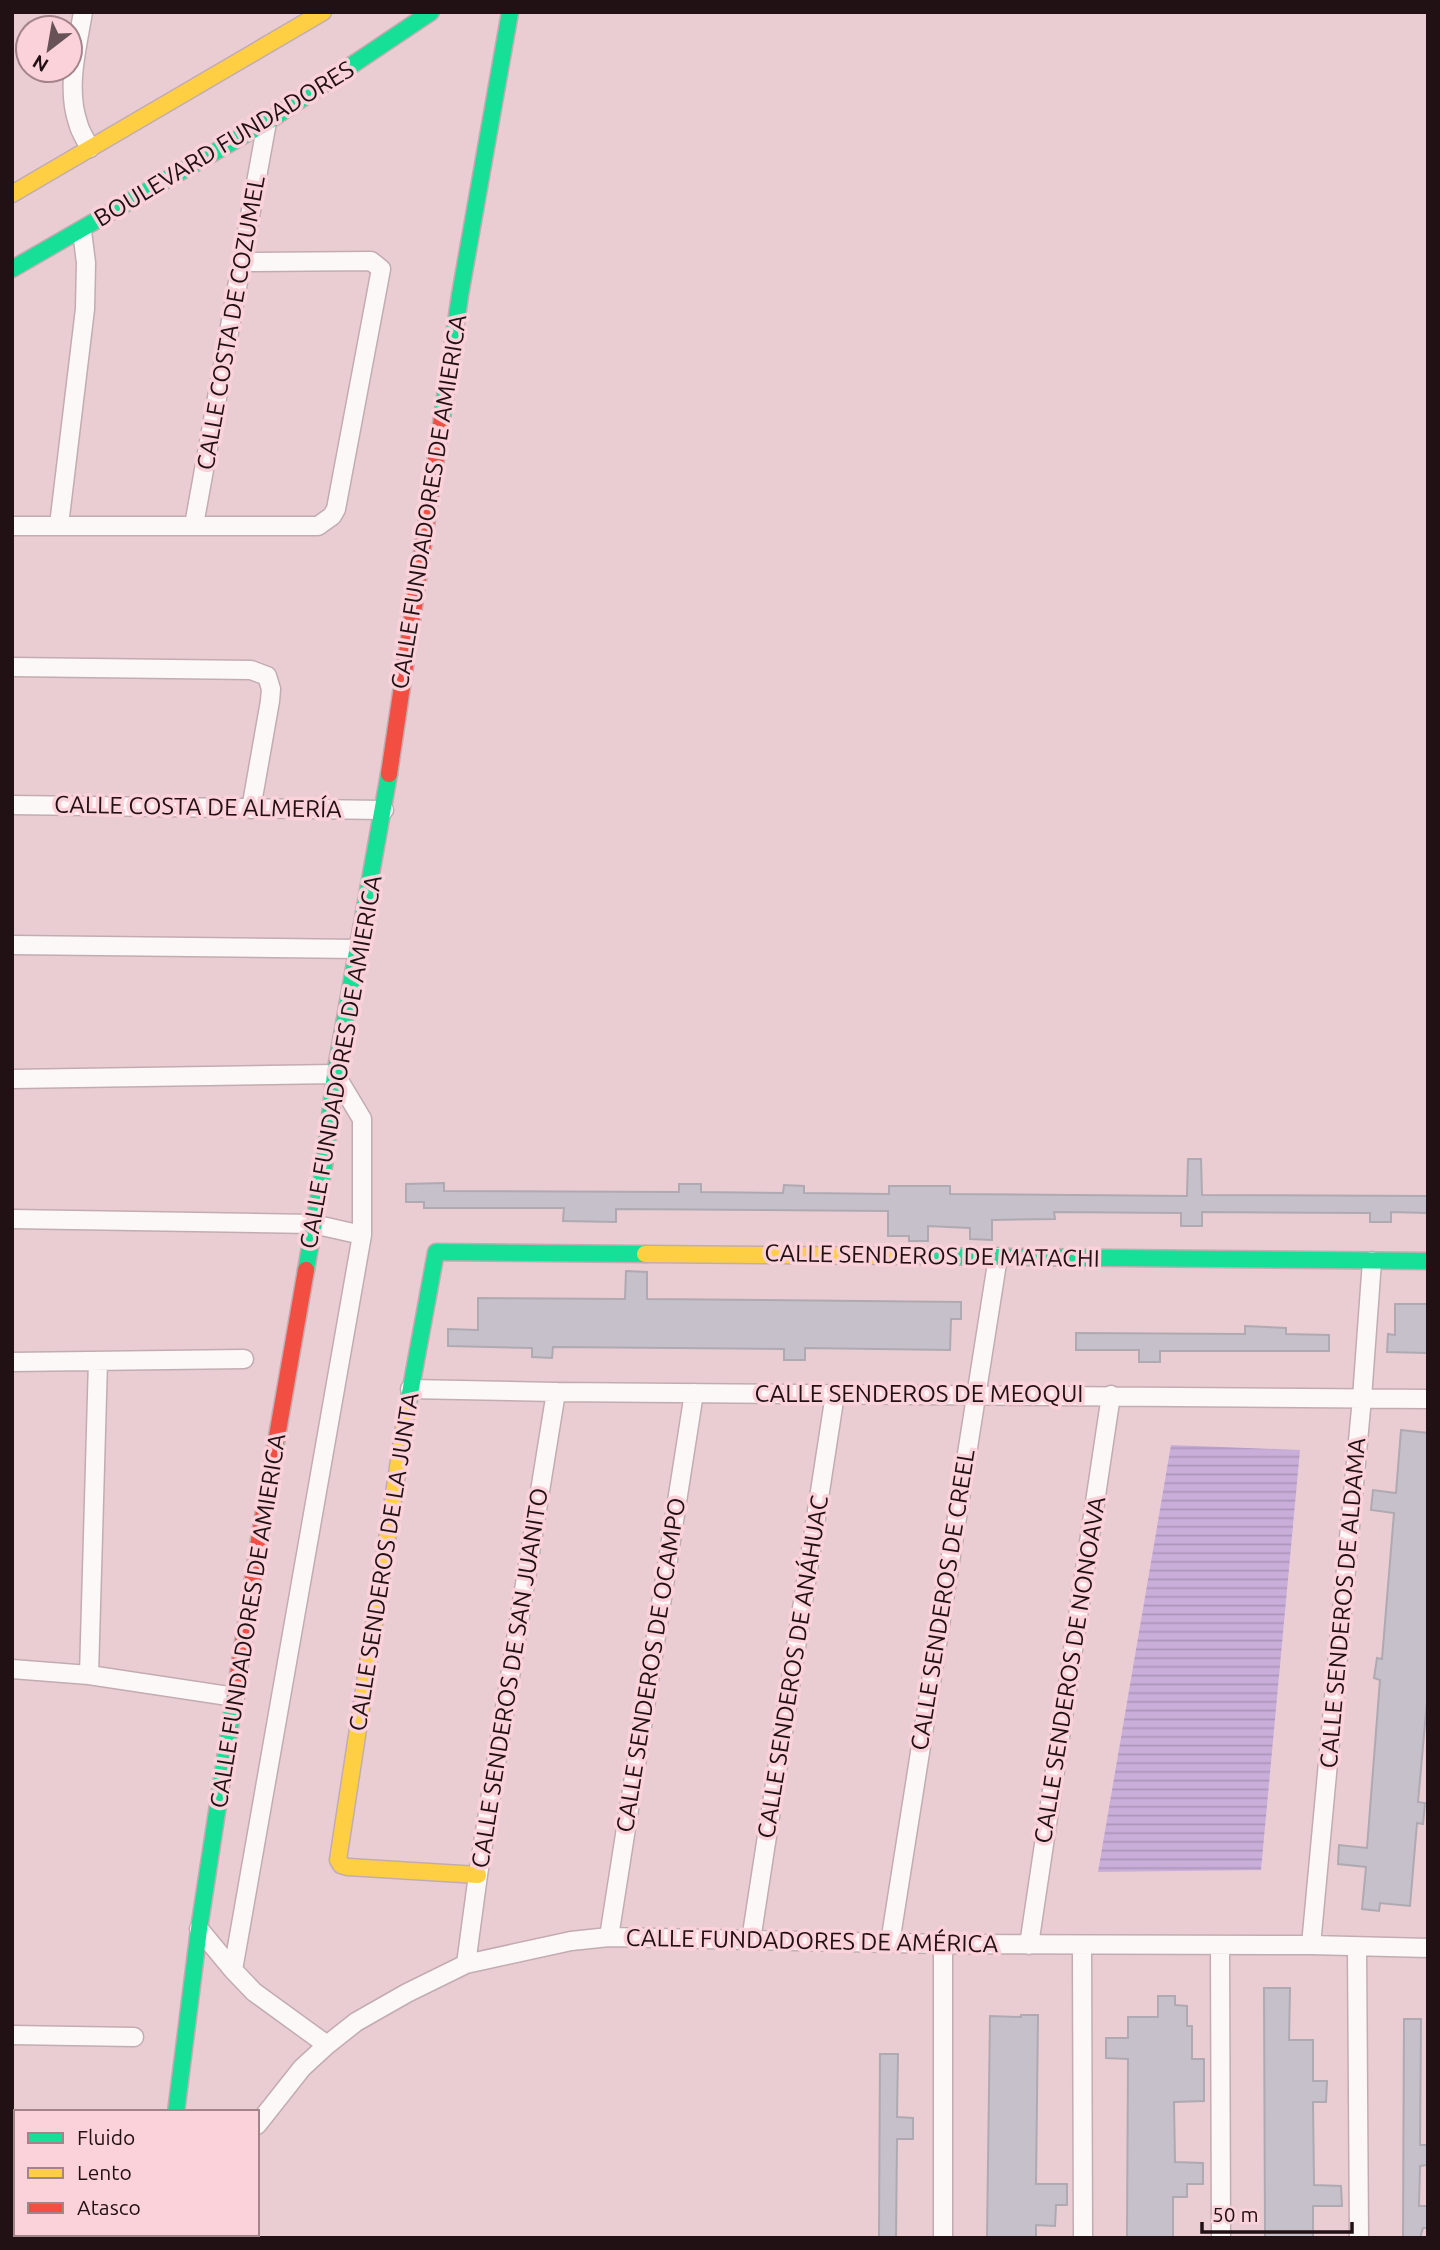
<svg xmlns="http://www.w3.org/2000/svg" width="1440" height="2250" font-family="Ubuntu,sans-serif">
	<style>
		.water { fill: url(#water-rules) }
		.building { fill: #c6c0ca; stroke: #afa9b1; stroke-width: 2 }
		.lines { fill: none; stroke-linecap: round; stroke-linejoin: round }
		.street-casing { stroke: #c3acb1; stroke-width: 21 }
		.fast-casing { stroke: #c3acb1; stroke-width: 19 }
		.slow-casing { stroke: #c3acb1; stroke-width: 19 }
		.jam-casing { stroke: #c3acb1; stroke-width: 19 }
		.street { stroke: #fcf8f8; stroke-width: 18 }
		.fast { stroke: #16e098; stroke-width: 16 }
		.slow { stroke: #ffcf43; stroke-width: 16 }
		.jam { stroke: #f24e42; stroke-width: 16 }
		.labels { text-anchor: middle; stroke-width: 7; stroke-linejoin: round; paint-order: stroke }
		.street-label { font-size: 24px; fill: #211014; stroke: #fcd2da }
	</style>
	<defs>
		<pattern id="water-rules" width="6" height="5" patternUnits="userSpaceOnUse" patternTransform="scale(1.75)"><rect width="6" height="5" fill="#c9aeda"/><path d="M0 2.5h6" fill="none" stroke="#ac95ba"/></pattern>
	</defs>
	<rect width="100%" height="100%" fill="#e9cdd3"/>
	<path class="water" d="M1171 1445 1300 1450 1261 1870 1098 1872Z"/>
	<path class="building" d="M1188 1159H1201L1202 1195 1428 1196V1213L1391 1212V1222H1370V1213L1202 1212V1226H1181V1213L1054 1212 1055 1219 992 1220V1240L970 1239V1228L928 1226V1241H909V1236H888V1211L616 1209V1222L563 1221 564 1208H424V1202H406V1184L444 1183V1191L679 1192V1184H701V1192L783 1193 784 1185 804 1186V1193L889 1194V1186H950V1194L1187 1196Z
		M626 1271 647 1272V1299L961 1302V1319H951L950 1350 805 1348V1360H784V1349L553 1347 552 1358 532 1357V1348L448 1346V1329L478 1330V1298L625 1299Z
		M1395 1304H1428V1353L1387 1352 1388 1334 1395 1335Z
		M1245 1326 1286 1328V1334L1329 1335V1351H1160V1362H1139V1350H1076V1333L1245 1334Z
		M1401 1430 1428 1433V1690L1418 1802 1425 1803 1423 1824 1417 1823 1410 1906 1380 1903 1379 1911 1362 1909 1366 1867 1338 1864 1339 1845 1367 1848 1380 1680 1374 1678 1377 1658 1382 1659 1394 1513 1371 1510 1373 1490 1396 1493Z
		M1264 1988H1290L1289 2040H1313V2081H1327L1326 2102H1313L1314 2185 1341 2186 1342 2206H1313V2238H1265Z
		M1158 1996H1175V2005L1187 2006V2026H1192V2059H1204V2101L1174 2102 1175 2162 1203 2163V2184H1187V2197H1173V2238H1127L1128 2059 1106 2058V2038H1128V2017H1158Z
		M1021 2015H1038L1036 2184H1067V2205H1056L1055 2226 1036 2225V2238H987L990 2016 1021 2017Z
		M1404 2019H1421L1420 2145H1427V2165L1420 2166 1419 2206H1428V2228H1423L1420 2238H1403Z
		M880 2054H898L897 2117 913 2118V2139H897L896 2238H879Z"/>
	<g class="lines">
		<g class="street-casing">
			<path id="street" d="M83 12C77 48 66 88 78 123 80 132 86 140 90 148
				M59 525 85 309 86 263 82 231
				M194 525 267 122
				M12 526H318L332 516 336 509 381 269 371 261 242 262
				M12 667 251 670 267 676 271 689 270 701 251 809
				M12 805 384 810
				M12 945 358 949
				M12 1079 335 1074 362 1119V1235L233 1970
				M12 1219 313 1224 362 1235
				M12 1362 244 1359
				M410 1389 556 1392 1428 1399
				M12 1669 89 1675 235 1697
				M89 1675 98 1361
				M199 1929 233 1970 254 1992 327 2045
				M609 1937 694 1393
				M751 1940 835 1394
				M890 1943 998 1257
				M943 1944V2238
				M1029 1945 1111 1395
				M1082 1945 1083 2238
				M1220 1945 1221 2238
				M1311 1945 1362 1398 1372 1261
				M1357 1947 1359 2238
				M466 1964 478 1875 556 1392
				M12 2035 134 2037
				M257 2125 302 2068 327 2045 356 2022 407 1993 466 1964 571 1941 609 1937 943 1944 1311 1945 1428 1948
				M167 2238 169 2234"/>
		</g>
		<g class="fast-casing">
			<path id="fast" d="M12 269 267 122 431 12
				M442 418 460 295 510 12
				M911 1256 1428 1261
				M306 1270 324 1166 335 1074 389 774
				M406 1415 436 1252 645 1254
				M176 2112 199 1929 235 1694"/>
		</g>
		<g class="slow-casing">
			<path id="slow" d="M12 194 323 12
				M645 1254 911 1256
				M406 1415 338 1860 341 1865 348 1867 478 1875"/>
		</g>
		<g class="jam-casing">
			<path id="jam" d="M389 774 442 418
				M235 1694 260 1534 306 1270"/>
		</g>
		<use href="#street" class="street"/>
		<use href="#fast" class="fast"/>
		<use href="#slow" class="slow"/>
		<use href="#jam" class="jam"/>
	</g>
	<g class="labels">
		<g class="street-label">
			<text transform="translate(224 144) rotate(-31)" y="8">BOULEVARD FUNDADORES</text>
			<text transform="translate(231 323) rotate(-80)" y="8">CALLE COSTA DE COZUMEL</text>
			<text transform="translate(429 502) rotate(-81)" y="8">CALLE FUNDADORES DE AMIERICA</text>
			<text transform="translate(198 807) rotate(1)" y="8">CALLE COSTA DE ALMERÍA</text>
			<text transform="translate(341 1062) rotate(-80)" y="8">CALLE FUNDADORES DE AMIERICA</text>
			<text transform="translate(932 1256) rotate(1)" y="8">CALLE SENDEROS DE MATACHI</text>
			<text x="919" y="1402">CALLE SENDEROS DE MEOQUI</text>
			<text transform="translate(384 1562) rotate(-81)" y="8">CALLE SENDEROS DE LA JUNTA</text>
			<text transform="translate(943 1600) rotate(-81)" y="8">CALLE SENDEROS DE CREEL</text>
			<text transform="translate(1343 1603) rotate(-85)" y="8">CALLE SENDEROS DE ALDAMA</text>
			<text transform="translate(248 1621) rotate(-81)" y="8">CALLE FUNDADORES DE AMIERICA</text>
			<text transform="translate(651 1665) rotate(-81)" y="8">CALLE SENDEROS DE OCAMPO</text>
			<text transform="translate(793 1667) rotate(-81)" y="8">CALLE SENDEROS DE ANÁHUAC</text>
			<text transform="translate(1070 1670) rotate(-81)" y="8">CALLE SENDEROS DE NONOAVA</text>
			<text transform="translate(510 1678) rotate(-81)" y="8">CALLE SENDEROS DE SAN JUANITO</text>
			<text transform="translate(812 1941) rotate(1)" y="8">CALLE FUNDADORES DE AMÉRICA</text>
		</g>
	</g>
	<rect width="1440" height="2250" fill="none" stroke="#211014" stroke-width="28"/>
	<rect x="14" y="2110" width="245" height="126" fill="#fcd2da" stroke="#a4848b" stroke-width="2"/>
	<rect x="28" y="2133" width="35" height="10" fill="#16e098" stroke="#a4848b" stroke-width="2"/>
	<text x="77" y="2145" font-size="21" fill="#211014">Fluido</text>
	<rect x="28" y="2168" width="35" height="10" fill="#ffcf43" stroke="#a4848b" stroke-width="2"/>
	<text x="77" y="2180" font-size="21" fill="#211014">Lento</text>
	<rect x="28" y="2203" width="35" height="10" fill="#f24e42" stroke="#a4848b" stroke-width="2"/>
	<text x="77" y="2215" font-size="21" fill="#211014">Atasco</text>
	<g transform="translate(49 49) rotate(211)"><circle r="33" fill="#fcd2da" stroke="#a4848b" stroke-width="2"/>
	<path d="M0-5L12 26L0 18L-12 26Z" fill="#675257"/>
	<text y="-10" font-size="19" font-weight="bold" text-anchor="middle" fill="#211014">N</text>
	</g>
	<path d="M1202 2222v10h150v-10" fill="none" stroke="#211014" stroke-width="3.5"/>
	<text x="1212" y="2222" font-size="21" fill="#211014" stroke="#fcd2da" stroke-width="5" paint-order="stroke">50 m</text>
</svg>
